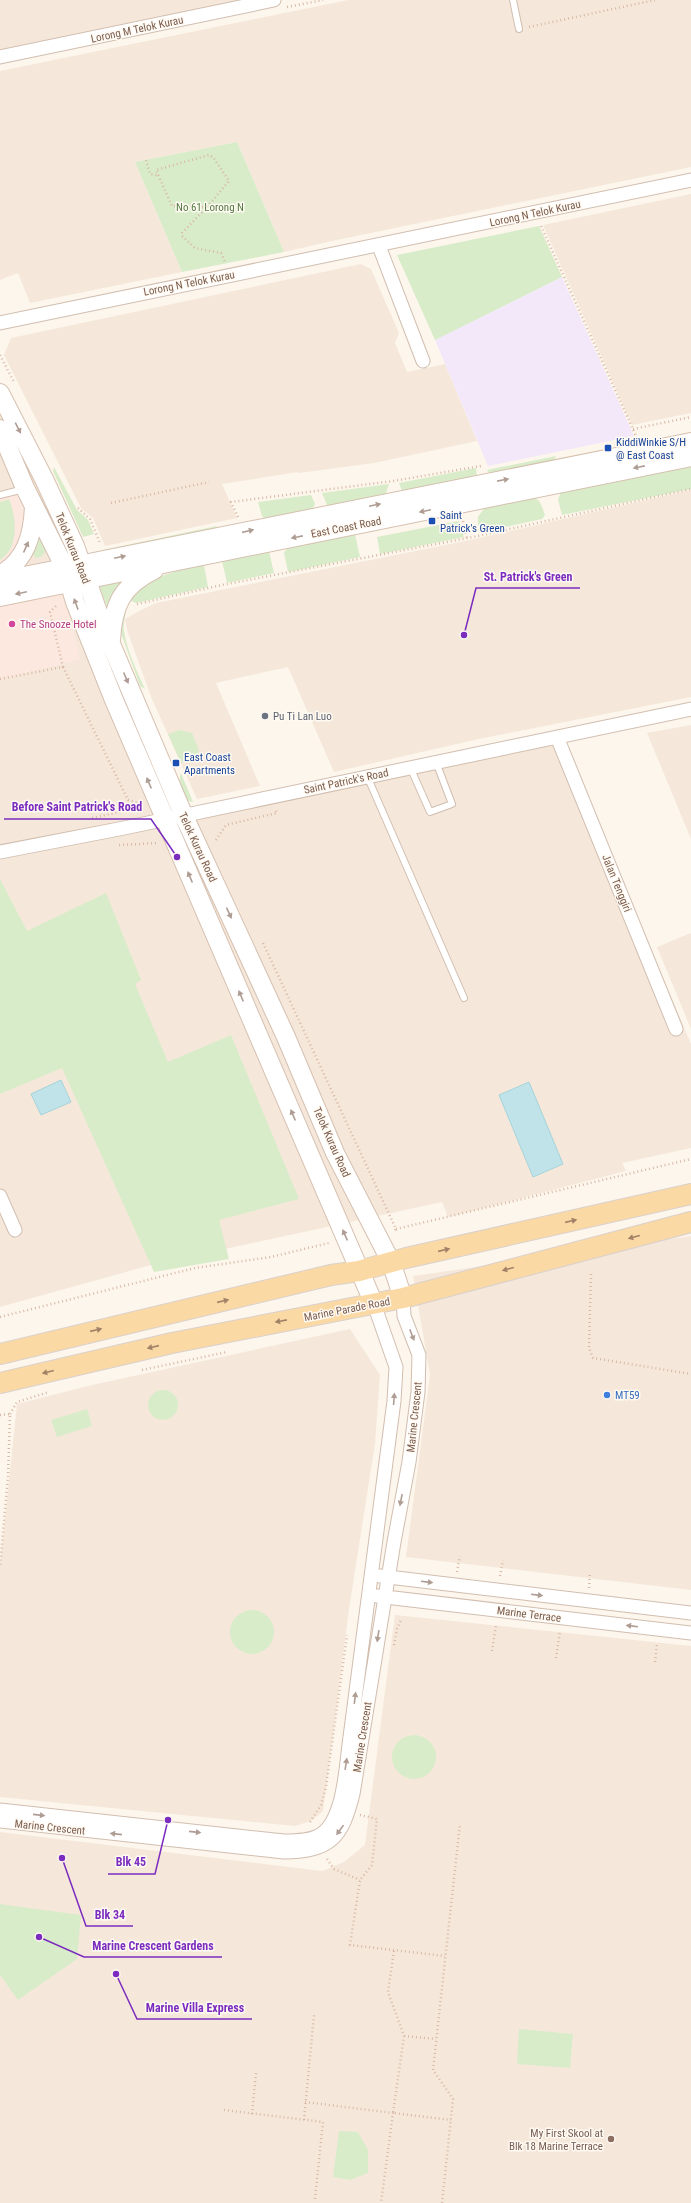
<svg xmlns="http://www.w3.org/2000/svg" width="691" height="2203" font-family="'Roboto Condensed',sans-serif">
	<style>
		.residential { fill: #f5e8da }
		.commercial { fill: #fde8e0 }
		.education { fill: #f3e8fa }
		.green { fill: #d8ecc9 }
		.water { fill: #bfe3e8; stroke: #a5d3da }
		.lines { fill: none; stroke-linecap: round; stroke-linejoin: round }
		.lane-casing { stroke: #d1beb0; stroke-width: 8 }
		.street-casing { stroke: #d1beb0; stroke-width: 15 }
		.secondary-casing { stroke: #d6c0b0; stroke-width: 20 }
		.primary-casing { stroke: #dad1cd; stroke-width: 22 }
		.path { stroke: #d9b8a5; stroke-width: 2.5; stroke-dasharray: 1 3; stroke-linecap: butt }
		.lane { stroke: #fff; stroke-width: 6 }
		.street { stroke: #fff; stroke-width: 13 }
		.secondary { stroke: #fff; stroke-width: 18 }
		.primary { stroke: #fbd9a5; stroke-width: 20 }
		.oneway { fill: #af9d94 }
		.oneway2 { fill: #a18267 }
		.transit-dot { fill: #1a4fb4; stroke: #fffaf3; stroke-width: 1.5 }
		.hotel-dot { fill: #d1479c; stroke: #fffaf3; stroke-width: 1.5 }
		.worship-dot { fill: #6b7280; stroke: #fffaf3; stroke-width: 1.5 }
		.shop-dot { fill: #3f7fe0; stroke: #fffaf3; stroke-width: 1.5 }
		.education-dot { fill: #8d6e63; stroke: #fffaf3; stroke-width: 1.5 }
		.labels { text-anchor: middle; stroke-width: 3; stroke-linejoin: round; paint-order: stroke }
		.street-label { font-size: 11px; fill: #7a5c4d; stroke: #fffaf3 }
		.park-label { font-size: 11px; fill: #537a41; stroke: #fffaf3 }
		.transit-label { font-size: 11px; fill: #164399; stroke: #fffaf3; text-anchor: start }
		.hotel-label { font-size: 11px; fill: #b23c85; stroke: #fffaf3; text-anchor: start }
		.worship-label { font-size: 11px; fill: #5b616d; stroke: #fffaf3; text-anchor: start }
		.shop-label { font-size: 11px; fill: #366cbe; stroke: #fffaf3; text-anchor: start }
		.education-label { font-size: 11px; fill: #785e54; stroke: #fffaf3; text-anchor: end }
		.leader { fill: none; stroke: #7b2cbf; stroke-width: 1.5 }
		.callout-dot { fill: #7b2cbf; stroke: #fffaf3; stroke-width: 1.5 }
		.callout-label { font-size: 12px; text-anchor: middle; font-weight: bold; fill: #7b2cbf; stroke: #fffaf3; stroke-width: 3; stroke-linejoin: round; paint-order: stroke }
	</style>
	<rect width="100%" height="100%" fill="#fdf6ec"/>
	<path class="residential" d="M0 0H241L0 58Z
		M348 0H691V167L332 241 284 252 237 142 135 162 182 272 30 303 18 273 0 280V71Z
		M691 194V413L632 425 543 225Z
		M361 264 371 269 399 333 395 343 407 372 445 364 477 441 374 463 299 473 298 472 222 484 237 518 105 546 93 518 81 508 4 355 11 338Z
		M0 391 177 818 559 729 691 1044V1148L622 1163 626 1171 448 1217 442 1202 151 1265 0 1307Z
		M691 490V697L479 739 334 772 288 667 216 683 260 786 197 799 151 697 127 630 125 619 139 611 156 603 470 540Z
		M691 725V839L647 733Z
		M691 933V1029L657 947Z
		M691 1236V1590L406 1557 430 1375 413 1276Z
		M350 1329 380 1375 375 1444 349 1609 323 1811 311 1821 295 1826 0 1797V1566L17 1404 92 1385Z
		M395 1615 691 1646V2203H0V1832L322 1871 344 1862 365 1845Z"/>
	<path class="commercial" d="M24 492 21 534 12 554 0 570V497Z
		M63 591 80 659 0 680V604Z"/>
	<path class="education" d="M562 277 634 436 488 466 435 340Z"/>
	<path class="green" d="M237 142 284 252 182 272 135 162Z
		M539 226 562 277 435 340 397 255Z
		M556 456 553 462 489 473 487 470Z
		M691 465V489L562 515 558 500 561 491Z
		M54 467 77 510 88 520 94 534 83 537 53 471Z
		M476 468 477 477 402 491 399 483Z
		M389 484 385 496 332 505H327L322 493Z
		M311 495 315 504 311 512 265 519 262 516 258 502Z
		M530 497C541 498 541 505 545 515L542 519 483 532 478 525V517L485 507Z
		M9 499C17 519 19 548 0 560V502Z
		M459 521 464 537 380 554 377 537Z
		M217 526 214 531 101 552 103 550Z
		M38 533 46 551 41 557 36 558 31 553Z
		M355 534 360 557 288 572 284 553 288 547Z
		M269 551 274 573 227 583 222 561Z
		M201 563 204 565 208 587 136 603 127 599 149 580Z
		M126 580 109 612 99 586Z
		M125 607C128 612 122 623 124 631 127 651 137 671 145 689L140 686 122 636 120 627Z
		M180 730 192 733 199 750 196 758 181 763 168 734Z
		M181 773 193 802 188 801C184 793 177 781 181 773Z
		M0 879 27 931 106 893 141 980 135 984 168 1062 231 1035 299 1199 219 1220 229 1259 154 1272 62 1068 0 1094Z
		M148 1405a15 15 0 1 1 30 0a15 15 0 1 1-30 0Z
		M87 1409 92 1426 57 1437 51 1420Z
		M230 1632a22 22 0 1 1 44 0a22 22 0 1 1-44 0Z
		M392 1757a22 22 0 1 1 44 0a22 22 0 1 1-44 0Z
		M0 1904 81 1915 77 1959 18 2000 0 1975Z
		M519 2029 573 2034 570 2068 517 2064Z
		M339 2131 358 2132 368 2150V2173L350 2180 333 2177Z"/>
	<path class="water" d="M61 1080 71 1102 41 1115 31 1094Z
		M529 1082 563 1164 533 1177 499 1095Z"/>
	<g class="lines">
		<g class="lane-casing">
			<path id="lane" d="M513 0 519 29
				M0 495 24 489
				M410 767 430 812 452 804 436 762
				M367 776 464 998"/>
		</g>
		<g class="street-casing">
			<path id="street" d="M0 57 274 0
				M379 246 423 361
				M0 323 691 180
				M557 737 676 1029
				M0 852 124 828 691 709
				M0 1196 15 1230
				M380 1576 691 1613
				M377 1596 691 1633
				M0 1810 284 1841C295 1841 308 1841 318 1836 345 1823 346 1763 350 1737L394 1401 396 1367 374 1304
				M0 1821 284 1852C331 1851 342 1838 353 1794L394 1542 409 1462 418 1392 419 1355 404 1316 403 1298"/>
		</g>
		<g class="secondary-casing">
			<path id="secondary" d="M0 393 44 479 75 546 100 618 183 814 286 1037 335 1153 391 1262 403 1298
				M0 429 25 488 65 568 75 602 114 700 374 1304
				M0 575C26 560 33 535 34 506
				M0 581 691 442
				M0 597 691 457
				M111 640C113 606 121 586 154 570"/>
		</g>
		<g class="primary-casing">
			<path id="primary" d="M0 1354 331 1275 359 1271 406 1258 691 1194
				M0 1383 172 1343 403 1298 691 1222"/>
		</g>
		<path class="path" d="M287 7 323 0
			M529 27 655 0
			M146 160 150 174 157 175
			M207 207 229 181 213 157 209 155 156 170 172 206 207 207 182 233V236L195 248 221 253 225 262
			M541 226 636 436
			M0 355 14 382
			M633 429 691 417
			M111 503 209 482
			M78 508 90 519 100 543
			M238 517 231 502 393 481 481 466
			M463 521 467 538
			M137 604 222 585 478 536 691 489
			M63 667 128 800 141 804
			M0 679 63 667 50 612 57 605
			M92 818 142 807
			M216 840 226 825 277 813 276 810
			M119 845 158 843
			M263 943 396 1229 394 1232
			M396 1229 691 1159
			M591 1274 589 1348 593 1358 691 1374
			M0 1317 195 1268 271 1257 329 1243
			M142 1370 227 1352
			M10 1414 17 1402 49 1392
			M0 1415 10 1414 8 1476 0 1566
			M457 1572 460 1556
			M500 1576 503 1560
			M589 1588 590 1572
			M394 1645 397 1629 401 1620
			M492 1651 496 1625
			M556 1658 560 1631
			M655 1662 657 1644
			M360 1815 377 1819 372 1865 360 1880 350 1945 445 1956
			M310 1822 321 1805 326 1787 347 1635
			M327 1859 334 1869 360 1880
			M394 1951 388 1992 404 2036 393 2113 451 2120
			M404 2036 436 2039
			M305 2102 393 2113 381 2203
			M224 2110 323 2122 315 2199
			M252 2114 256 2073
			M304 2120 314 2015
			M442 2203 453 2099 433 2070 460 1824"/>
		<use href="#lane" class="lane"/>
		<use href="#street" class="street"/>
		<use href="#secondary" class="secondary"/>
		<use href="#primary" class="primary"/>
	</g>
	<defs><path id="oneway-solid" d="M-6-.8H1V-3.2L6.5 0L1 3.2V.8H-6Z"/></defs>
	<g class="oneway">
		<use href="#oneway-solid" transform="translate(18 428) rotate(63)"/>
		<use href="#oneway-solid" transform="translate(639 467) rotate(169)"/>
		<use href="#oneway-solid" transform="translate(503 480) rotate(-11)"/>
		<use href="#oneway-solid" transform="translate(375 505) rotate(-12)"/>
		<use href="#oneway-solid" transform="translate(425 511) rotate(168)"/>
		<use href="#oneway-solid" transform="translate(248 531) rotate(-13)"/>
		<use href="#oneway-solid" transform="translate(297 537) rotate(169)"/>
		<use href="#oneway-solid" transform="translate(26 547) rotate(-66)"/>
		<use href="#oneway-solid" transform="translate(120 557) rotate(-12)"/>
		<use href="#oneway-solid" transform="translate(21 593) rotate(168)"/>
		<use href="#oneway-solid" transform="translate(76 604) rotate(-110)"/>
		<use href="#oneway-solid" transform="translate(126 678) rotate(67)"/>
		<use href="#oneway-solid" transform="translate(149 783) rotate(-113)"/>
		<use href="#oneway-solid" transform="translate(190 877) rotate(-113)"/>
		<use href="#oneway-solid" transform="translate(229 913) rotate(65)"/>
		<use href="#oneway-solid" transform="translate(241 996) rotate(-113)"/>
		<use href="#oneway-solid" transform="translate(293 1115) rotate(-113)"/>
		<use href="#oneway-solid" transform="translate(345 1235) rotate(-114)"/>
		<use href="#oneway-solid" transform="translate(412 1335) rotate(69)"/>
		<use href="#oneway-solid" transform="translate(394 1399) rotate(-86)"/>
		<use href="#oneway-solid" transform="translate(401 1500) rotate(101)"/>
		<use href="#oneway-solid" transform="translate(427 1582) rotate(7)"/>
		<use href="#oneway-solid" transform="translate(537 1595) rotate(7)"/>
		<use href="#oneway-solid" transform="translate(632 1626) rotate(-173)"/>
		<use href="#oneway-solid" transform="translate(378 1636) rotate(99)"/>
		<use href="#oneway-solid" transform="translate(355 1698) rotate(-83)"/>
		<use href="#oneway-solid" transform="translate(346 1764) rotate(-81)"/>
		<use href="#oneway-solid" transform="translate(39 1815) rotate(6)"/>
		<use href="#oneway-solid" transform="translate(340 1830) rotate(126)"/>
		<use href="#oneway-solid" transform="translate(195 1832) rotate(6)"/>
		<use href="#oneway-solid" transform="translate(116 1834) rotate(-174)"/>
	</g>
	<g class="oneway2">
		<use href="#oneway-solid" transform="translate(571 1221) rotate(-13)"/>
		<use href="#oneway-solid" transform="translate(634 1237) rotate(165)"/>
		<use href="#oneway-solid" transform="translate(444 1250) rotate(-13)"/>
		<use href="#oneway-solid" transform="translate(508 1269) rotate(165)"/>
		<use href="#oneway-solid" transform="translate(223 1301) rotate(-13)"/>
		<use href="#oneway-solid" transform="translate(281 1321) rotate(169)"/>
		<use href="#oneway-solid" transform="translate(96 1330) rotate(-13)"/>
		<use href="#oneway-solid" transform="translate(153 1347) rotate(167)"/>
		<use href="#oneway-solid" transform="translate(48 1372) rotate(166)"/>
	</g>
	<g class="transit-dot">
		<rect x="604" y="444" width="8" height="8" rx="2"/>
		<rect x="428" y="517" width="8" height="8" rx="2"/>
		<rect x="172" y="759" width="8" height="8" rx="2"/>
	</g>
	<circle class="hotel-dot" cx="12" cy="624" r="4"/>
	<circle class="worship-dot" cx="265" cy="716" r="4"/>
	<circle class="shop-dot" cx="607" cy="1395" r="4"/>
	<circle class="education-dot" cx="611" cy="2139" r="4"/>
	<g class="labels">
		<g class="street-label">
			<text transform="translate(137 29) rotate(-12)" y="4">Lorong M Telok Kurau</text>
			<text transform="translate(535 213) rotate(-12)" y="4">Lorong N Telok Kurau</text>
			<text transform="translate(189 283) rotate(-11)" y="4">Lorong N Telok Kurau</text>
			<text transform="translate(346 527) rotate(-11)" y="4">East Coast Road</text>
			<text transform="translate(73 548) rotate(68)" y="4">Telok Kurau Road</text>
			<text transform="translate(346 781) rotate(-12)" y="4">Saint Patrick's Road</text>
			<text transform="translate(198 847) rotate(65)" y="4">Telok Kurau Road</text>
			<text transform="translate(617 883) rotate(68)" y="4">Jalan Tenggiri</text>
			<text transform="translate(332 1142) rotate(66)" y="4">Telok Kurau Road</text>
			<text transform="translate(347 1309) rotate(-11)" y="4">Marine Parade Road</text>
			<text transform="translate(414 1417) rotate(-84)" y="4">Marine Crescent</text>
			<text transform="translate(529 1614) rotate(7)" y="4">Marine Terrace</text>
			<text transform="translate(362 1737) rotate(-81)" y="4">Marine Crescent</text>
			<text transform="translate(50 1827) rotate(6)" y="4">Marine Crescent</text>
		</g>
		<g class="park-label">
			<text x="210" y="211">No 61 Lorong N</text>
		</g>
		<g class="transit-label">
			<text x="616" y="446">KiddiWinkie S/H<tspan x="616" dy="13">@ East Coast</tspan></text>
			<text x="440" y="519">Saint<tspan x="440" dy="13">Patrick's Green</tspan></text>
			<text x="184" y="761">East Coast<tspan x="184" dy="13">Apartments</tspan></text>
		</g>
		<g class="hotel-label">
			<text x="20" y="628">The Snooze Hotel</text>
		</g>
		<g class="worship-label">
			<text x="273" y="720">Pu Ti Lan Luo</text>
		</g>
		<g class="shop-label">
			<text x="615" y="1399">MT59</text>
		</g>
		<g class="education-label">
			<text x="603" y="2137">My First Skool at<tspan x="603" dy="13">Blk 18 Marine Terrace</tspan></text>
		</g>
	</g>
	<path class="leader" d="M464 635L476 588H580M177 857L151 819H4M168 1820L155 1874H108M62 1858L86 1926H133M39 1937L84 1957H222M116 1974L137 2019H252"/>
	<g class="callout-dot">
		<circle cx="464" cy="635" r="4"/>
		<circle cx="177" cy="857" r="4"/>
		<circle cx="168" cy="1820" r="4"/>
		<circle cx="62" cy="1858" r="4"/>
		<circle cx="39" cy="1937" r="4"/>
		<circle cx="116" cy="1974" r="4"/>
	</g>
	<g class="callout-label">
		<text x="528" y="581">St. Patrick's Green</text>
		<text x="77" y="811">Before Saint Patrick's Road</text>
		<text x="131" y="1866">Blk 45</text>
		<text x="110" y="1919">Blk 34</text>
		<text x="153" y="1950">Marine Crescent Gardens</text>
		<text x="195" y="2012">Marine Villa Express</text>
	</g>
</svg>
